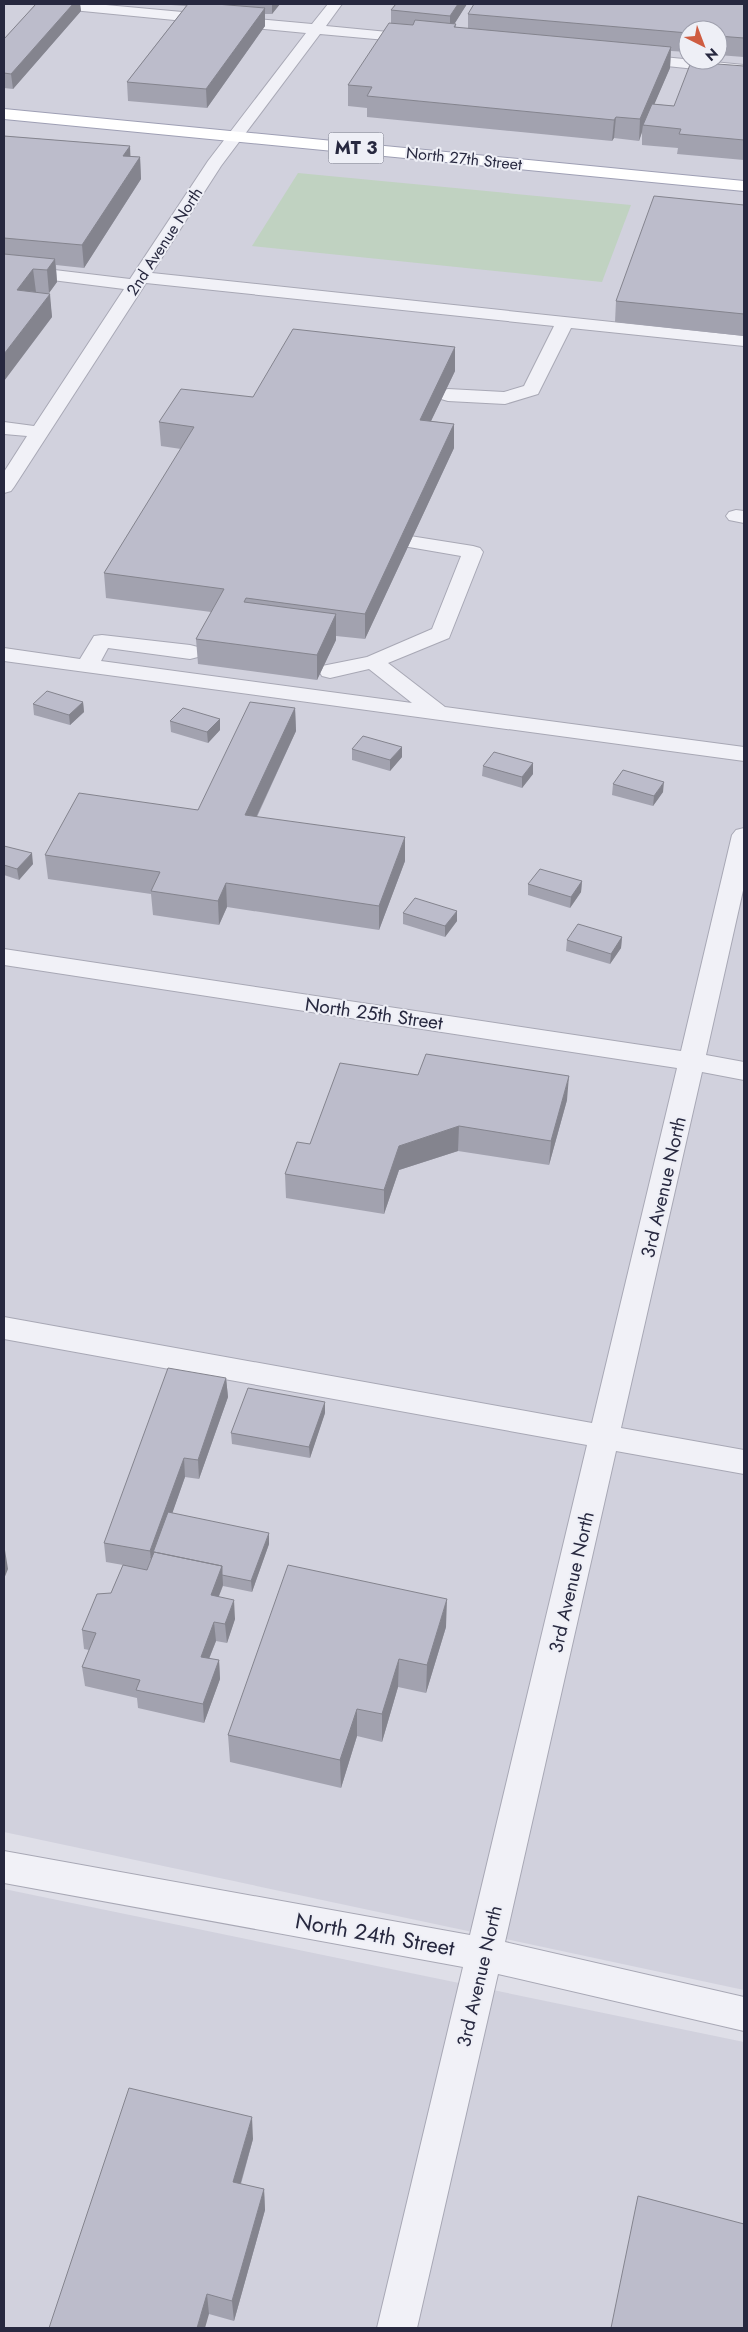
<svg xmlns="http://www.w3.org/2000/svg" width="748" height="2332" font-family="Jost,sans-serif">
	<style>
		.built { fill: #d1d1dd; fill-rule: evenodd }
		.green { fill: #c0d2c1 }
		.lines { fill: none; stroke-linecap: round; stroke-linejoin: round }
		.minor-casing { stroke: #a8a8b5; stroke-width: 2 }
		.major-casing { stroke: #9e9fb4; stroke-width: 2 }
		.minor { fill: #f1f1f7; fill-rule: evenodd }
		.major { fill: #fff; fill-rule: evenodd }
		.wall { fill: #a2a2af }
		.shaded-wall { fill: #84848e }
		.building { fill: #bcbccb; stroke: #84848e }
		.labels { text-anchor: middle; stroke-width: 4; stroke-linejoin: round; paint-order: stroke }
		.far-street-label { font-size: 16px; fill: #27283f; stroke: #eeeff6 }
		.shield { fill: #eeeff6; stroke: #636476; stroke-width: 1 }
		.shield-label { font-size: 18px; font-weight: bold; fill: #27283f }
		.street-label { font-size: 19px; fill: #27283f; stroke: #eeeff6 }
		.near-street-label { font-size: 22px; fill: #27283f; stroke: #eeeff6 }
	</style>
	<rect width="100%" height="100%" fill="#dfdfe8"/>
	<path class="built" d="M4 4H744V1990L4 1832ZM688 30H718V60H688Z
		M4 1889 744 2042V2328H4Z"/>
	<path class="green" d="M298 173 631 205 602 282 252 246Z"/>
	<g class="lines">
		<g class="minor-casing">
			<path id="minor" d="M45 4H95L312 24 328 4H342L326 26 419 35 426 39 419 43 320 34 221 166 152 273 744 336V346L571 328 538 394 505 404 448 401 441 399 439 395 441 391 448 389 504 392 524 386 554 326 146 283 14 487 11 491 4 493V472L27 436 4 434V422L34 426 124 289 4 274V264L130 279 208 161 306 33 52 8Z
				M633 54 744 65V74L628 62 625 59 628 56Z
				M736 510 744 511V523L729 520 726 516 729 512Z
				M410 536 473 546 480 548 483 552 449 638 388 663 445 707 744 747V761L4 661V648L80 659 94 636 102 635 190 645 198 647 201 652 198 657 190 659 108 648 101 661 412 703 369 669 330 678 322 676 319 671 322 666 367 657 432 629 461 556 403 546 400 542 403 538Z
				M744 828V886L706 1055 744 1062V1080L702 1072 621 1428 744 1450V1474L616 1451 505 1942 744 1997V2031L498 1974 417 2328H377L463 1967 4 1883V1851L470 1935 587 1445 4 1339V1317L592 1423 677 1068 4 965V949L681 1051 732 835 736 830Z"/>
		</g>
		<g class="major-casing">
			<path id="major" d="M4 109 744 181V191L4 119Z"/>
		</g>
		<use href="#minor" class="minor"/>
		<use href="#major" class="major"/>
	</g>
	<path class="wall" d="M36 4H80L81 11 13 89 4 88V39Z
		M170 4H280L272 14H265V26L207 108 128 101 127 82 186 6 171 5Z
		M396 4H467L454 24H456V27L468 29V14L744 4V57L718 55V30H688V52L671 51 670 68 654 104 674 106 744 66V160L677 154 678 148 642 145V132L639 141 614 138 612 141 367 117V108L348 106V85L391 23V10Z
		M4 136 130 146V156L140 157 141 179 84 268 56 265 57 282 49 293 52 317 4 381Z
		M744 205V336L615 322 616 301Z
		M455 347V371L431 421 454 424V448L365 639 336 636V640L317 680 198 664 196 639 211 612 106 598 104 573 181 449 161 446 159 422 253 397Z
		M83 702 84 712 70 725 34 715 33 704Z
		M295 708 296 731 257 817 405 861 379 930 227 907 219 925 153 915 151 894 48 879 45 855 198 810Z
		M220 719V730L208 743 171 732 170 721Z
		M352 749 402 757 390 771 352 760Z
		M533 763V774L522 788 482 776 483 766Z
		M613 784 663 792 653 806 612 795Z
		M4 846 33 864 19 880 4 875Z
		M582 881 581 892 570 908 528 895V884Z
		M403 913 457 921 445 937 403 924Z
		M622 937 621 948 610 964 566 951 567 940Z
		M567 1100 549 1165 458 1151 399 1170 384 1214 286 1198 285 1174 310 1144Z
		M226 1378 228 1397 199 1479 185 1477 172 1513 269 1544 252 1592 223 1586 219 1596 235 1619 227 1643 216 1641 209 1659 219 1660 220 1679 204 1723 138 1708 137 1698 85 1686 82 1667 89 1650 84 1649 82 1630 111 1593 123 1565 106 1562 104 1543Z
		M325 1413 310 1458 232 1444 231 1433Z
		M446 1627 426 1693 398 1687 382 1742 357 1736 341 1788 230 1762 228 1735Z
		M253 2139 241 2184 264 2189 265 2210 234 2321 209 2314 49 2328Z"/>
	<path class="shaded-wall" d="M73 4H80L81 11 13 89 11 74Z
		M272 4H280L272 14Z
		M458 4H467L450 31V16Z
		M265 8V26L207 108 206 89Z
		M671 47 670 68 645 126 643 125 642 132 639 141 640 119Z
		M616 117 614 138 612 141 614 120Z
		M130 146 131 168 123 156Z
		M140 157 141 179 84 268 82 245Z
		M55 259 57 282 49 293 47 270Z
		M33 269 36 292 17 290Z
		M50 294 52 317 4 381V354Z
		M455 347V371L420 444V420Z
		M454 424V448L365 639V614Z
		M336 614V640L317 680V655Z
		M83 702 84 712 70 725 69 715Z
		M295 708 296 731 246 839 245 815Z
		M220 719V730L208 743 207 732Z
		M402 747V757L390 771V760Z
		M533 763V774L522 788V777Z
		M664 782 663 792 653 806 654 796Z
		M405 837V861L379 930V906Z
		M32 853 33 864 19 880 17 869Z
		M582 881 581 892 570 908 571 897Z
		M226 883 227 907 219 925 218 901Z
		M457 911V921L445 937V926Z
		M622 937 621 948 610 964 611 954Z
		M569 1076 567 1100 549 1165 551 1141Z
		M459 1126 458 1151 399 1170 384 1214V1190L399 1146Z
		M226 1378 228 1397 199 1479 198 1460Z
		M325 1402V1413L310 1458 309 1447Z
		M184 1458 185 1477 156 1560 151 1559 150 1551Z
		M269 1533V1544L252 1592 251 1581Z
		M5 1550 8 1569 4 1579V1553Z
		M222 1566 223 1585 212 1614 211 1595Z
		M447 1599 446 1627 426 1693 427 1665Z
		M234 1600 235 1619 227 1643 225 1624Z
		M214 1622 216 1641 202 1676 201 1657Z
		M399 1659 398 1687 382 1742V1714Z
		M219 1660 220 1679 204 1723 203 1704Z
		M357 1709V1736L341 1788 340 1760Z
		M252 2117 253 2139 235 2203 233 2182Z
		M264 2189 265 2210 234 2321 232 2301Z
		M207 2294 209 2314 205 2328H197Z"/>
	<path class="building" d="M36 4H73L11 74 4 73V39Z
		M188 4H216L265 8 206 89 127 82Z
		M396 4H458L450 16 391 10Z
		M474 4H744V38L718 36V30H688V33L468 14Z
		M415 20 456 24 454 27 671 47 640 119 616 117 614 120 367 96 372 87 348 85 389 23 413 25Z
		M691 62 744 66V140L679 134 681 129 643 125 652 104 674 106Z
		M4 136 130 146 123 156 140 157 82 245 4 238Z
		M654 196 744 205V314L616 301Z
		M4 254 55 259 47 270 33 269 17 290 50 294 4 354Z
		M293 329 455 347 420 420 454 424 365 614 246 598 244 602 336 614 317 655 196 639 224 589 104 573 194 427 159 422 181 389 253 397Z
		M47 691 83 702 69 715 33 704Z
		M250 702 295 708 245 815 405 837 379 906 226 883 218 901 151 891 160 872 45 855 79 793 198 810Z
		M183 708 220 719 207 732 170 721Z
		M363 736 402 747 390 760 352 749Z
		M494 752 533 763 522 777 483 766Z
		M623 770 664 782 654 796 613 784Z
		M4 846 32 853 17 869 4 865Z
		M540 869 582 881 571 897 528 884Z
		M415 898 457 911 445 926 403 913Z
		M578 924 622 937 611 954 567 940Z
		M426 1054 569 1076 551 1141 459 1126 399 1146 384 1190 285 1174 297 1142 310 1144 340 1063 418 1075Z
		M168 1368 226 1378 198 1460 184 1458 150 1551 104 1543Z
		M248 1388 325 1402 309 1447 231 1433Z
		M168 1512 269 1533 251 1581 222 1575V1566L154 1552 151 1558Z
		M154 1552 222 1566 211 1595 234 1600 225 1624 214 1622 201 1657 219 1660 203 1704 136 1690 140 1680 82 1667 96 1633 82 1630 97 1594 111 1593 123 1565 147 1570Z
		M288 1565 447 1599 427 1665 399 1659 382 1714 357 1709 340 1760 228 1735Z
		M129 2088 252 2117 233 2182 264 2189 232 2301 207 2294 197 2328H49Z
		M638 2196 744 2224V2328H611Z"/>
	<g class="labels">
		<g class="far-street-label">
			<text transform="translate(464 158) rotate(6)" y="6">North 27th Street</text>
			<text transform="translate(164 241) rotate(-57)" y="6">2nd Avenue North</text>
		</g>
		<rect class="shield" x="328.5" y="132.5" width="55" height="31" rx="4"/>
		<g class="shield-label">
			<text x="356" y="154">MT 3</text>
		</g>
		<g class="street-label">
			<text transform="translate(374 1013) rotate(8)" y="7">North 25th Street</text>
			<text transform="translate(663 1187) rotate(-77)" y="7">3rd Avenue North</text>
			<text transform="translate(571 1582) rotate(-77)" y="7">3rd Avenue North</text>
			<text transform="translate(479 1976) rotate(-77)" y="7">3rd Avenue North</text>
		</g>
		<g class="near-street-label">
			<text transform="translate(375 1934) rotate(10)" y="8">North 24th Street</text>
		</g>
	</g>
	<rect width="748" height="2332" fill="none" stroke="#27283f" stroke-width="10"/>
	<g transform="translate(703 45) rotate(138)"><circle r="24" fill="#eeeff6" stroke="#9e9fad"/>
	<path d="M0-4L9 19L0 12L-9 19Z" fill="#cf5c41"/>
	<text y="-8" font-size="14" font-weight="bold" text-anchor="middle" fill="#27283f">N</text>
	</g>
</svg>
